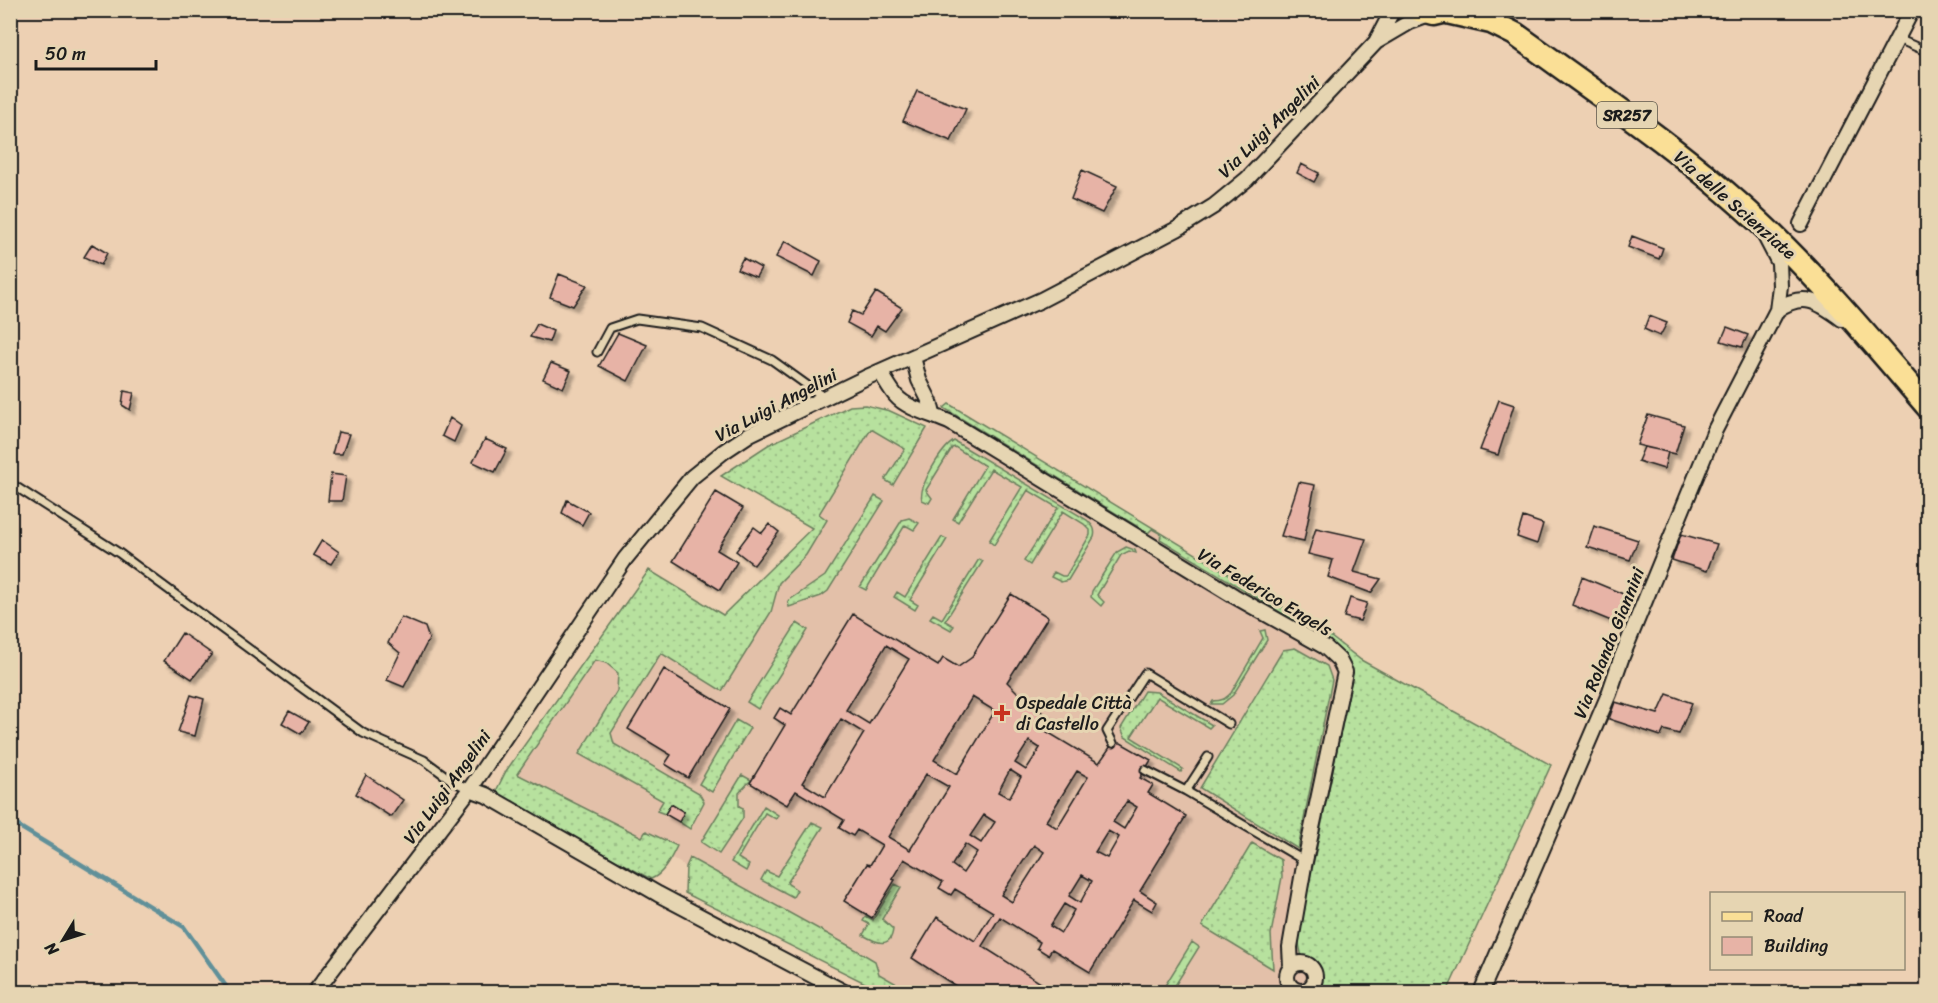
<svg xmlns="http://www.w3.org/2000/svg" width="1938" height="1003" font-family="Sriracha,sans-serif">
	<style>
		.built { fill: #e3c0a9 }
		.grass { fill: url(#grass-dots); stroke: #6a7e5d; stroke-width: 1.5 }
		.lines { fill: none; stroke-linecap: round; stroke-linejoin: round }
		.stream { stroke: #619099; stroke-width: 4.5 }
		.building { fill: #e7b3a6; stroke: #1c1c1c; stroke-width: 1.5; fill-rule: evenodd; filter: url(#shadow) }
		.service-casing { stroke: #1c1c1c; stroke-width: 11 }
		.minor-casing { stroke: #1c1c1c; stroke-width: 18 }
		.primary-casing { stroke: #1c1c1c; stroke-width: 27 }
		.service { stroke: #e6d5b2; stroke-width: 7 }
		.minor { stroke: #e6d5b2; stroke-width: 14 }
		.primary { stroke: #fadf96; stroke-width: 22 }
		.poi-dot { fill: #c8321e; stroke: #e6d5b2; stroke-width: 2 }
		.labels { text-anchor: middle; stroke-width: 6; stroke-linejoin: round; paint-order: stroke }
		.shield { fill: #e6d5b2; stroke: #595449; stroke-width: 1.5 }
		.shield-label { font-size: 16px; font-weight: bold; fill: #1c1c1c }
		.street-label { font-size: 18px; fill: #1c1c1c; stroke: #e6d5b2 }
		.poi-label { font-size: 18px; fill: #1c1c1c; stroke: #e6d5b2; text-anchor: start }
	</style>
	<defs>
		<pattern id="grass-dots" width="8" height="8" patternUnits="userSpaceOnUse" patternTransform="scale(1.5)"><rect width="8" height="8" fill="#b7e19e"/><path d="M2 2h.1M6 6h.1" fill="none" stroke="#9dc088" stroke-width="1.8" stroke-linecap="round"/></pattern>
		<filter id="shadow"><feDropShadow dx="4.5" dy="4.5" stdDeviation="1.5" flood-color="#0004"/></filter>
	</defs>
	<rect width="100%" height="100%" fill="#edd0b3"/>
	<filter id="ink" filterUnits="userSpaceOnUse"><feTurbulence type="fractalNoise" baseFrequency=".0167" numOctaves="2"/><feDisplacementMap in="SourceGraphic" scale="12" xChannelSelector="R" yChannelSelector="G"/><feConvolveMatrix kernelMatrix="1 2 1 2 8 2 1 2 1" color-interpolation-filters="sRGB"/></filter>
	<g filter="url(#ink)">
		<path class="built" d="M949 404 1326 633 1361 660 1551 765 1447 992H1087L1076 986 1071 992H883L685 893 686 867 672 858 658 877 651 879 497 789 506 771 649 570 723 615 812 528 721 476 768 445 850 406 865 405 890 411 930 430 944 408Z"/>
		<path class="grass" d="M949 404 1326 633 1361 660 1551 765 1447 992H1326C1307 979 1301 959 1298 937L1353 673C1349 661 1344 654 1334 645L1160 539 1161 534 1152 529 1148 533 944 408Z
			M865 405 890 411 927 428 893 485 885 480 905 449 871 429 819 514 827 520 806 555 779 583 771 612 722 691 661 653 611 733 614 744 699 793 704 802 690 829 679 822 684 812 671 805 665 814 657 811 663 801 579 754 617 691 618 673 606 663 595 660 517 774 642 837 646 831 677 846C671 858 664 874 651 879L500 799 497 789 506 771 649 570 723 615 812 528 721 476 768 445 850 406Z
			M954 441 1087 520C1093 526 1096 529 1094 537L1068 580 1061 582 1051 577 1054 572 1062 576H1066L1090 535V530L1084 524 1063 511 1030 565 1024 561 1058 508 1028 490 994 545 989 541 1022 487 991 469 958 522 953 519 985 466 955 447 952 448 926 490 932 498 929 503 922 500C918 486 942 448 954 441Z
			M875 496 884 501 828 591 821 596 789 607 788 601 825 576Z
			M909 518 919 523 914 530 905 525 866 590 860 587 902 520Z
			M942 537 947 539 910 600 918 605 915 610 894 597 897 592 905 597Z
			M1126 547 1135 550 1136 553 1129 551 1121 555 1097 595 1104 602 1101 606 1091 597 1092 591 1117 552Z
			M979 559 983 561 945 621 954 626 951 630 930 618 933 614 942 619Z
			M797 623 808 630 758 709 747 702Z
			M1265 630 1267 640 1233 695 1222 704H1211L1213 701C1222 701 1225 699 1231 693L1263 638 1260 631Z
			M1295 648 1327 666 1332 680 1298 849 1200 788 1283 650Z
			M1144 691 1157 692 1212 725 1209 728 1157 697 1131 737 1183 769 1181 772 1125 737 1121 728Z
			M736 720 750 728 712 792 699 784Z
			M742 775 751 780 739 793V806L743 808V818L719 854 701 842Z
			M764 806 778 815 776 819 765 813 738 858 749 865 746 871 731 862Z
			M812 822 823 827 787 883 797 890 793 897 761 880 766 871 777 876Z
			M1252 843 1281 860 1282 877 1271 934 1273 969 1202 926Z
			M690 858 853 948 875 961 879 974 911 992H883L685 893 686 867Z
			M895 884 901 887 882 919 893 929C891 950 875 942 863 935L869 924 863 921 866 916 873 920Z
			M1192 942 1199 947 1171 992H1161Z"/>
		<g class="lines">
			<path class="stream" d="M10 821 184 927 230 992"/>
		</g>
		<path class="building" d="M917 91 966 109 951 141 903 121Z
			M1301 164 1319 173 1314 182 1297 173Z
			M1082 170 1117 186 1102 213 1071 199Z
			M1632 236 1663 248 1659 259 1628 247Z
			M785 241 821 261 814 276 776 257Z
			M92 244 107 253 101 265 84 257Z
			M743 258 761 268 756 277 737 269Z
			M559 274 587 285 573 306 550 297Z
			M876 292 902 308 885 331 877 326 871 336 847 323 852 311 861 315Z
			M1649 316 1667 323 1660 336 1644 329Z
			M537 324 553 331 549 342 530 337Z
			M1727 327 1748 335 1742 347 1721 341Z
			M618 333 647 345 628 381 599 366Z
			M551 363 571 371 563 388 543 379Z
			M124 391 134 393 130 410 122 405Z
			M1499 400 1514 405 1498 455 1480 450Z
			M1648 415 1684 425 1675 454 1637 445Z
			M450 418 461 426 454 442 442 436Z
			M338 432 349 434 342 454H332Z
			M485 439 507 449 495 472 473 462Z
			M1644 447 1668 452 1664 469 1638 461Z
			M331 474 346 476 342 501H328Z
			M1299 482 1315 485 1304 541 1281 536Z
			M716 492 743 508 717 550 737 562 720 590 673 561Z
			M567 500 589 512 582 525 562 513Z
			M1523 517 1543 524 1537 544 1517 537Z
			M769 524 779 532 754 565 736 551 754 527 762 533Z
			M1594 526 1638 540 1630 560 1587 547Z
			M1316 528 1366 539 1354 572 1381 579 1371 593 1328 577 1333 560 1308 554Z
			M1681 534 1717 544 1707 571 1672 560Z
			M322 540 339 552 331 564 313 555Z
			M1582 577 1628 596 1616 623 1572 605Z
			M1011 594 1048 617 1007 682 1027 702 1046 715 1039 727 1099 763 1113 743H1121L1151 760 1140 778 1153 785 1148 793 1186 816 1140 891 1157 902 1152 911 1134 900 1090 972 1052 949 1048 955 1037 948 1040 942 1000 917 982 946 1055 992H965L912 958 937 917 975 941 993 912 955 889 951 895 939 888 943 882 904 859 892 879 895 880 872 918 844 901 867 864 870 865 882 845 857 830 853 836 839 828 844 820 796 791 787 805 750 783 785 725 774 718 780 708 791 715 853 614 938 666 943 658 958 667 971 658ZM886 645 909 659 869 724 846 710ZM972 697 995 711 957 774 934 760ZM841 719 864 733 825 797 802 783ZM1029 741 1040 748 1026 770 1015 763ZM1010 770 1021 777 1009 798 998 792ZM1077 771 1088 777 1057 828 1046 821ZM926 774 949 787 910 850 888 837ZM1127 801 1137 807 1124 829 1113 822ZM984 815 995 822 981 843 970 836ZM1108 831 1119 837 1107 858 1095 852ZM965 844 977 852 963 873 952 865ZM1034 845 1044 852 1012 902 1001 895ZM1082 875 1092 881 1080 903 1069 896ZM1064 904 1074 910 1061 933 1050 926Z
			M1350 598 1367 603 1360 621 1344 617Z
			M401 617 425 627 429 639 404 687 387 680 400 653 388 643Z
			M182 633 212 654 192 679 164 661Z
			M664 669 730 709 688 778 665 764 671 755 628 729Z
			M1667 694 1692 703 1679 734 1664 730 1661 736 1609 719 1615 702 1658 714Z
			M191 695 204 699 195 736 178 732Z
			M289 711 309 722 301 734 282 723Z
			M366 775 403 800 391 817 356 794Z
			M671 804 684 812 679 822 665 814Z"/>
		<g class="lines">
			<g class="service-casing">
				<path id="service" d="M1898 39 1928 52
					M597 352 610 328 637 319 702 328 772 360 825 398
					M10 483 119 553 363 733 424 760 454 782 470 789
					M1113 743 1107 731 1145 673 1229 724
					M1145 770 1186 791 1305 861
					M1186 791 1208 757"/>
			</g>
			<g class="minor-casing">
				<path id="minor" d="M1376 42 1390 15V10
					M1801 224 1912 10
					M1777 310C1803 291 1819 302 1842 319
					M913 357 919 380 930 402 933 414
					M880 372C885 379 890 389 896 396 907 409 935 415 951 423L1234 596 1325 647 1339 660 1345 672 1304 866 1290 947 1291 967
					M470 789 486 795 658 894 844 992
					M1287 977a14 14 0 1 1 28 0a14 14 0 1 1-28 0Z
					M315 992 470 789 625 559 692 477 723 452 750 434 865 378 1041 300 1177 229 1214 206 1247 179 1376 42 1410 22 1432 14
					M1481 992 1609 694 1621 659 1715 430 1777 310 1780 286 1779 263 1766 238"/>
			</g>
			<g class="primary-casing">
				<path id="primary" d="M1419 10 1434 14 1451 10
					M1447 12 1491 22 1515 34C1598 94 1684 152 1759 222 1820 279 1874 344 1928 407"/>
			</g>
			<use href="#service" class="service"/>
			<use href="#minor" class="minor"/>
			<use href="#primary" class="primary"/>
		</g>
	</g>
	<path class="poi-dot" d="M999 704h6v6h6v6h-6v6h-6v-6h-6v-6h6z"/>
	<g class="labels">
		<rect class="shield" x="1597" y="102" width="60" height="26" rx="4.5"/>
		<g class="shield-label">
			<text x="1627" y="121">SR257</text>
		</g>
		<g class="street-label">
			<text transform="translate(1269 127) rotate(-45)" y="6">Via Luigi Angelini</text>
			<text transform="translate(1735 205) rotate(41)" y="6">Via delle Scienziate</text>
			<text transform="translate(776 405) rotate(-28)" y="6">Via Luigi Angelini</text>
			<text transform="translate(1265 592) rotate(31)" y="6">Via Federico Engels</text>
			<text transform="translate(1609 643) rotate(-68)" y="6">Via Rolando Giannini</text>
			<text transform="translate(447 787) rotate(-54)" y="6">Via Luigi Angelini</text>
		</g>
		<g class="poi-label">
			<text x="1016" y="709">Ospedale Città<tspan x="1016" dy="21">di Castello</tspan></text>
		</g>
	</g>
	<rect width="1938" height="1003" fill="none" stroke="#e6d5b2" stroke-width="36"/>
	<rect x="18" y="18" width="1902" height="967" fill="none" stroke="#1c1c1c" stroke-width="2" filter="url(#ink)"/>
	<rect x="1710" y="892" width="195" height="78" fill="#e6d5b2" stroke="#958b76" stroke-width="1.5"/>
	<rect x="1722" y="912" width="30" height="9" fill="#fadf96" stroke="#958b76" stroke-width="1.5"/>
	<text x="1764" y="922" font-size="18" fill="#1c1c1c">Road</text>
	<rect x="1722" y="937" width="30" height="18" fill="#e7b3a6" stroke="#958b76" stroke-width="1.5"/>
	<text x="1764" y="952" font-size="18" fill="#1c1c1c">Building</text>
	<g transform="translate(63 940) rotate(232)" stroke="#e6d5b2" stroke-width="4.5" paint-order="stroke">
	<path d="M0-4.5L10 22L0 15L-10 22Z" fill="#1c1c1c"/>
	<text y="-9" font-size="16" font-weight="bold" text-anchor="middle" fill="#1c1c1c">N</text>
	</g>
	<path d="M36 60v9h120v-9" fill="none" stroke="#1c1c1c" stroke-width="3"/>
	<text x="45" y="60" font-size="18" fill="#1c1c1c" stroke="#e6d5b2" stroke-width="4.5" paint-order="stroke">50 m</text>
</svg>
